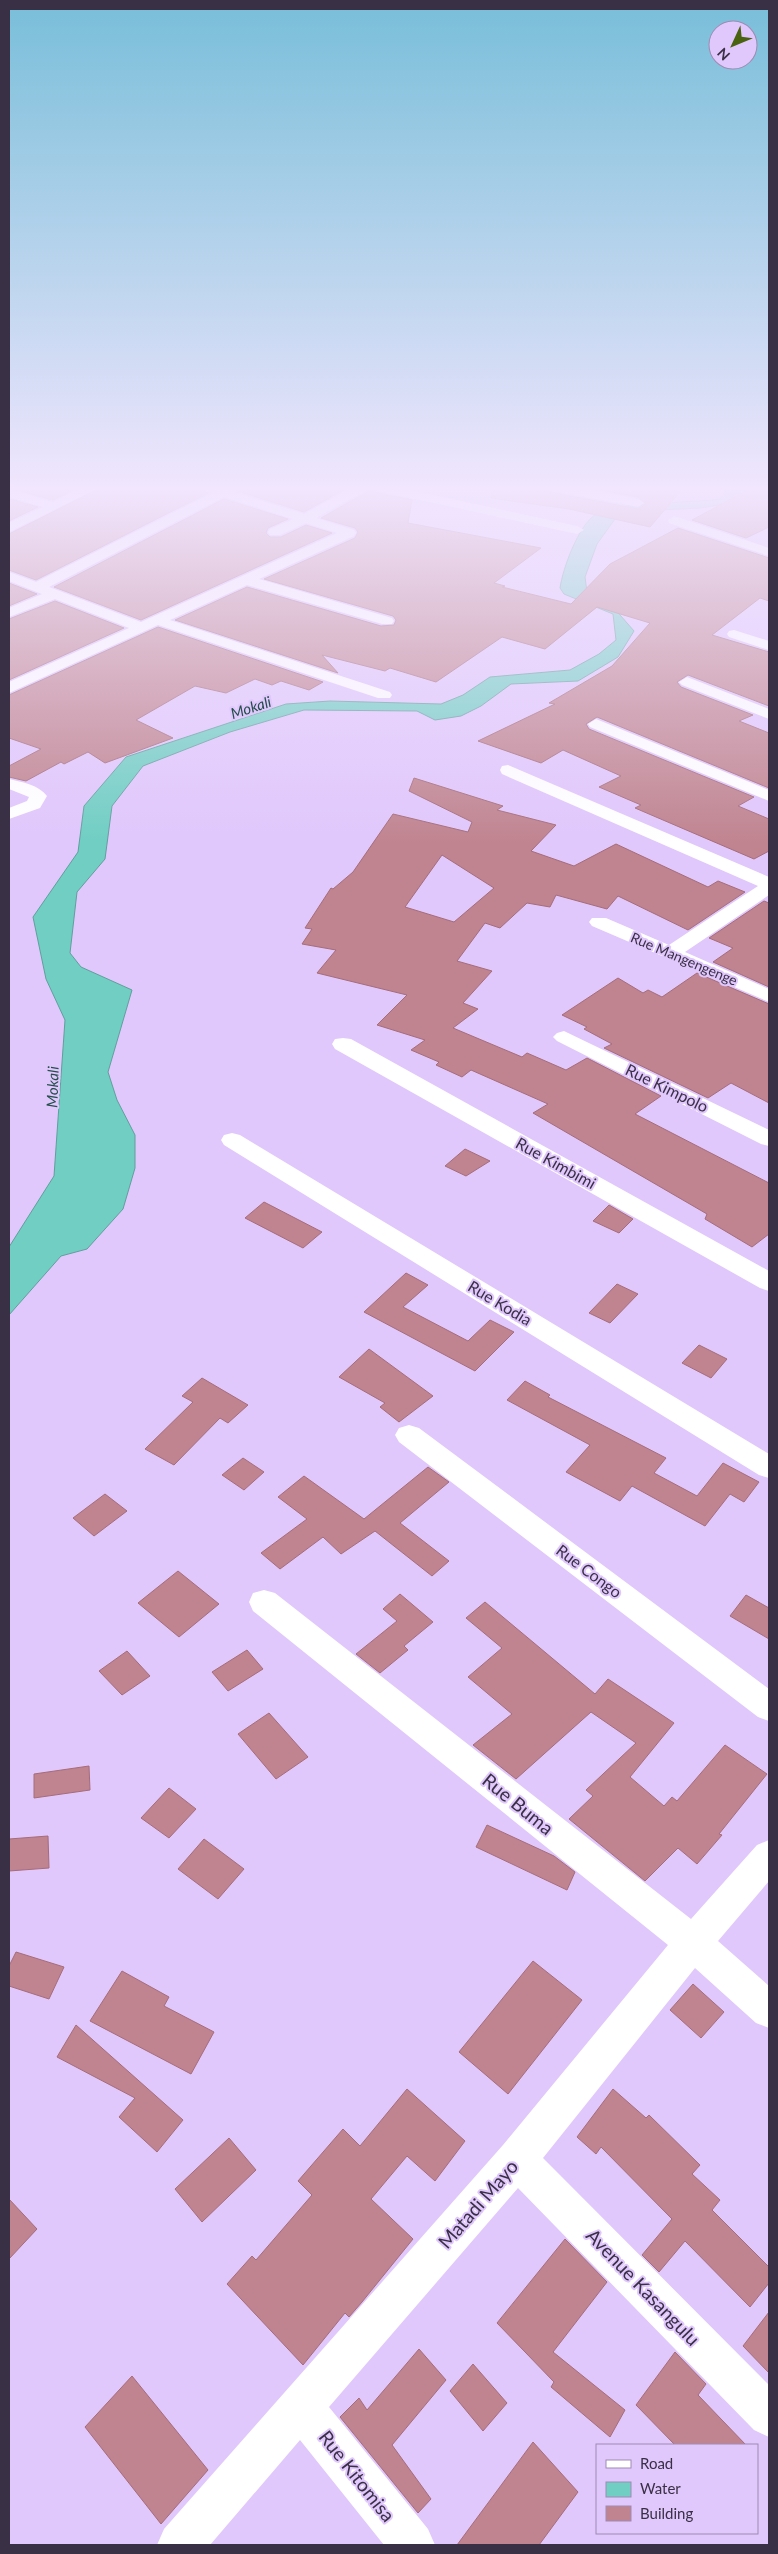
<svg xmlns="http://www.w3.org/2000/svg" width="778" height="2554" font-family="Lato,sans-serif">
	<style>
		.water { fill: #70cec3; stroke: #609f9d }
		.building { fill: #c08490; stroke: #a66c79; fill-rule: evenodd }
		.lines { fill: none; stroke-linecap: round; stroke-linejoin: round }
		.street { fill: #fff; fill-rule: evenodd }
		.labels { text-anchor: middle; stroke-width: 4; stroke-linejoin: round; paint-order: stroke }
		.far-street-label { font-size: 14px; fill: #3a3045; stroke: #e0c7fc }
		.far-water-label { font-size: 15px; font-style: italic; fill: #234e4a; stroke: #e0c7fc }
		.street-label { font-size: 16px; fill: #3a3045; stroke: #e0c7fc }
		.near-street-label { font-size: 19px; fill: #3a3045; stroke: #e0c7fc }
	</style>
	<rect width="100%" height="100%" fill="#e0c7fc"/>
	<path class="water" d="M729 485H752L747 489 738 502 700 508 637 511 615 519 597 544 585 577 587 592 614 608 634 631 618 657 578 681 511 684 481 706 461 716 435 720 417 711 304 710 230 732 143 766 112 806 105 859 77 892 70 953 81 967 132 990 108 1072 117 1100 135 1135V1168L123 1209 87 1249 61 1256 9 1315V1247L54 1176 65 1020 46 979 33 917 78 852 84 806 126 757 286 704 330 701 441 704 463 695 490 677 570 670 599 654 616 640 613 614 564 594 560 588C563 568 578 526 596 514 613 502 694 503 720 499Z"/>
	<path class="building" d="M36 485H83L53 500 21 491Z
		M106 485H192L208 493 36 580 9 570V534Z
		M246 485H352L304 512 238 491Z
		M492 485H536L544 491 638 509 646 504 638 497 576 485H639L680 492 650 527 569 509 491 498Z
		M757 485H769V527L746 538 692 520Z
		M369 491 412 500 408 523 541 548 494 583 505 586 502 587 571 604 610 564 678 528 769 558V601L760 598 712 635 769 652V706L688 675 677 682 681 687 753 715 739 721 769 733V788L597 717 586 724 589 729 754 797 738 806 769 819V851L754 859 635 808 641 805 599 787 621 776 563 750 541 763 478 741 555 704 549 703 612 666 650 623 597 607 545 649 502 637 436 682 390 668 385 671 322 655 338 673 175 620 247 587 381 626 394 625 396 620 393 616 264 579 355 538 358 532 355 528 321 518Z
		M9 499 38 507 9 521Z
		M224 499 288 519 268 528 266 533 270 537H281L306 525 332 533 141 620 54 587Z
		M9 583 37 594 9 606Z
		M55 601 124 628 9 680V619Z
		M158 627 323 682 309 690 281 681 272 685 255 679 226 693 195 686 136 720 173 738 105 763 88 752 64 764 61 762 26 781 9 777V766L41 749 9 738V695Z
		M414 778 503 806 497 810 556 825 531 851 574 866 616 844 708 887 718 881 745 892 688 930 618 896 607 909 556 895 550 907 527 903 500 928 485 923 457 961 492 971 463 1003 478 1009 453 1028 522 1057 527 1053 566 1070 587 1058 661 1096 635 1114 769 1183V1234L752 1247 705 1219 707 1214 533 1113 548 1104 471 1070 462 1077 436 1065 439 1062 411 1050 425 1040 377 1025 407 995 317 973 336 950 302 944 312 929 305 928 331 888 333 889 353 872 393 814 468 832 472 822 409 791ZM442 855 494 888 454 922 405 907Z
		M764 901 769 903V987L713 962 733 948 709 938Z
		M697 973 769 1004V1103L731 1083 708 1098 604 1048 612 1044 584 1029 587 1027 562 1015 618 978 643 993 648 990 662 997Z
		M465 1149 490 1161 466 1176 445 1166Z
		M264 1202 322 1232 303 1248 245 1218Z
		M609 1205 633 1219 619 1233 593 1221Z
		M406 1273 428 1285 403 1307 468 1341 490 1320 514 1332 475 1371 364 1312Z
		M617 1284 638 1294 610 1323 589 1313Z
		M699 1345 727 1359 711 1378 682 1363Z
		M369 1349 433 1396 399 1422 380 1407 385 1403 339 1377Z
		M202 1378 248 1405 228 1423 220 1418 174 1465 145 1449 193 1402 182 1396Z
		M525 1381 550 1395 548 1397 666 1458 654 1473 697 1496 723 1463 759 1482 744 1502 730 1494 705 1526 632 1486 620 1501 566 1472 590 1445 507 1400Z
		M243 1458 264 1472 244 1490 222 1475Z
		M428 1467 449 1482 400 1523 449 1561 432 1576 375 1531 341 1554 323 1537 280 1569 261 1553 307 1519 278 1497 304 1476 364 1519Z
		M105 1494 127 1511 94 1536 73 1518Z
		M178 1571 219 1604 179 1637 138 1603Z
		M400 1594 433 1622 404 1646 408 1650 380 1673 356 1654 397 1621 383 1609Z
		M746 1595 769 1608V1639L730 1616Z
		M485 1602 595 1694 608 1679 674 1723 630 1777 664 1806 672 1797 677 1801 725 1745 767 1774 719 1834 722 1835 697 1864 678 1848 645 1881 569 1819 593 1796 586 1790 636 1743 591 1712 516 1779 473 1745 512 1714 468 1677 502 1648 466 1618Z
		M247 1650 263 1669 228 1691 212 1672Z
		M127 1651 150 1676 122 1695 99 1671Z
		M269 1713 308 1757 276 1779 238 1734Z
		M89 1766 90 1790 34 1798V1774Z
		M169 1788 196 1809 169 1838 141 1818Z
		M487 1825 554 1856 575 1872 567 1890 476 1847Z
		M48 1836 49 1868 9 1871V1839Z
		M204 1839 244 1869 218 1899 178 1869Z
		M16 1952 64 1967 49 1999 9 1986V1966Z
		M533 1961 582 2000 508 2094 459 2052Z
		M122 1971 169 1997 164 2006 214 2032 191 2074 90 2021Z
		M693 1984 724 2012 701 2038 670 2010Z
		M76 2025 183 2120 157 2152 119 2117 135 2098 57 2057Z
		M407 2089 465 2141 435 2181 407 2156 371 2199 413 2239 362 2302 349 2317 345 2313 303 2365 227 2284 252 2256 256 2260 312 2195 298 2181 343 2129 360 2146Z
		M613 2089 646 2118 649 2115 700 2165 692 2174 720 2200 712 2210 769 2267V2283L750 2307 685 2241 659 2272 642 2255 672 2219 601 2147 596 2154 577 2137Z
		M229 2138 256 2170 202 2222 175 2189Z
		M9 2199 37 2229 9 2259Z
		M565 2239 607 2282 553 2352 625 2410 610 2437 551 2387 554 2382 497 2323Z
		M769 2312V2373L743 2346Z
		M419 2349 446 2380 392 2445 431 2499 418 2513 340 2417 359 2398 367 2410Z
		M675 2352 706 2384 698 2395 746 2445H675L636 2405Z
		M473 2364 507 2403 483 2431 450 2391Z
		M132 2376 208 2470 161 2524 85 2427Z
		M533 2442 578 2492 539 2545H457Z"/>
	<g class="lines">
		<path class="street" d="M88 485H104L9 532V523L43 507 9 497V489L53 502Z
			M194 485H213L222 488 228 485H244L234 492 304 514 356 485H387L577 526 584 530 577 534 369 489 316 518 354 530 356 533 354 536 259 579 392 618 394 621 392 624H382L247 585 170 620 390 692 392 695 390 698H378L158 625 9 693V682L129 628 55 599 9 617V608L42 594 9 581V572L36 582 212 493ZM224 497 293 519 270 529 268 532 270 535H280L306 523 337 533 141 622 49 587Z
			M538 485H565L638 499 644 503 638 507 544 489Z
			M674 516 769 548V556L669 523 668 520Z
			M734 630 769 641V650L729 637 727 634 729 631Z
			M687 677 769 709V719L682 685 679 682Z
			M596 719 769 790V801L590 727 588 724Z
			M508 765 769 877V895L685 952 769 989V1002L592 926 589 922 592 918H606L669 945 758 886 502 774 500 770 502 766Z
			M9 779C22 782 39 785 47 796L40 808 9 819V808L27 801 29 797 9 789Z
			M564 1031 769 1130V1146L761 1144 557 1041 553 1037 557 1033Z
			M343 1038 351 1039 769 1271V1291L760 1288 335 1049 332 1044 335 1039Z
			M232 1133 240 1135 769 1454V1478L759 1475 224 1145 221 1140 224 1135Z
			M409 1425 419 1428 769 1689V1721L758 1717 399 1442 395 1435 399 1428Z
			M264 1590 275 1593 691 1919 757 1845 769 1840V1881L718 1941 769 1986V2028L756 2023 695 1968 543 2158 769 2385V2437L754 2430 518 2188 329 2407 428 2529 435 2545H384L300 2440 210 2545H157L164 2529 503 2145 668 1945 253 1611 249 1602 253 1593Z"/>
	</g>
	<linearGradient id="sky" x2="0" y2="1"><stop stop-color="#78bed9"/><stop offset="0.58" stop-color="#f1e6fe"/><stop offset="1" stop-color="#f1e6fe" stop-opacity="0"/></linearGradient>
	<rect width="778" height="843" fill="url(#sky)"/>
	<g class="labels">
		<g class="far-street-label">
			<text transform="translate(684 959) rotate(23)" y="5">Rue Mangengenge</text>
		</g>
		<g class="far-water-label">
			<text transform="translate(251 708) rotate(-18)" y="5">Mokali</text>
			<text transform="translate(53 1087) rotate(-88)" y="5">Mokali</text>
		</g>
		<g class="street-label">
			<text transform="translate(667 1088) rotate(26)" y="6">Rue Kimpolo</text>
			<text transform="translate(556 1163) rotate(29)" y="6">Rue Kimbimi</text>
			<text transform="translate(500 1303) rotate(31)" y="6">Rue Kodia</text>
			<text transform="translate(589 1571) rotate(37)" y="6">Rue Congo</text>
		</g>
		<g class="near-street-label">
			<text transform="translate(518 1804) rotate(39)" y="7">Rue Buma</text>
			<text transform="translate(478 2204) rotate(-49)" y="7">Matadi Mayo</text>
			<text transform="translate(643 2287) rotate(46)" y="7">Avenue Kasangulu</text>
			<text transform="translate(357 2476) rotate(52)" y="7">Rue Kitomisa</text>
		</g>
	</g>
	<rect width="778" height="2554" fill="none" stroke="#3a3045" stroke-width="20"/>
	<rect x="596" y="2444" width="162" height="90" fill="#e0c7fc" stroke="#9e8bb3"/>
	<rect x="606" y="2460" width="25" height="8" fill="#ffffff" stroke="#9e8bb3"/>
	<text x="640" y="2469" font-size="15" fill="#3a3045">Road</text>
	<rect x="606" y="2482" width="25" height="15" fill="#70cec3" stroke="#9e8bb3"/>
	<text x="640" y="2494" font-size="15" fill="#3a3045">Water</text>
	<rect x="606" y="2506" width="25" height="15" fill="#c08490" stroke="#9e8bb3"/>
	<text x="640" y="2519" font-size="15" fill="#3a3045">Building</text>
	<g transform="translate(733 45) rotate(226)"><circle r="24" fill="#e0c7fc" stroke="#9e8bb3"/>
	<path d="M0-4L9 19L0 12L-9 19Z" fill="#496210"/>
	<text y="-8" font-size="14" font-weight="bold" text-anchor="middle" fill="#3a3045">N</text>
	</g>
</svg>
